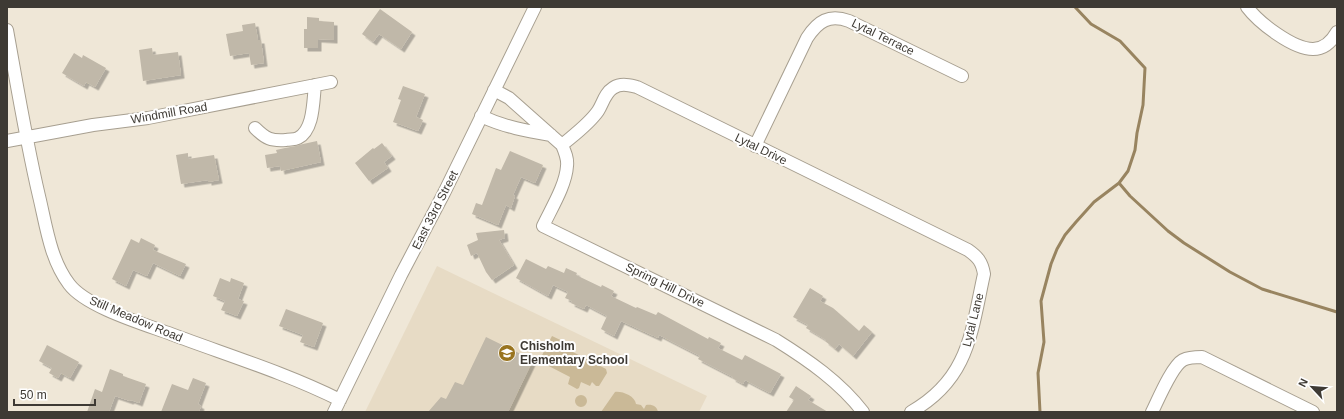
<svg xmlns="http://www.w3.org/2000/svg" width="1344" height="419" font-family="Helvetica,sans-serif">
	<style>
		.built { fill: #e7dbc5 }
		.green { fill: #cab997 }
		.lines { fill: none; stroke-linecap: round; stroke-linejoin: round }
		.stream { stroke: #988460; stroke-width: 3 }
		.building { fill: #c0b8a9; filter: url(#shadow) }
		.minor-casing { stroke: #a79f90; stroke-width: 14 }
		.minor { stroke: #fff; stroke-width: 12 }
		.labels { text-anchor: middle; stroke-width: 4; stroke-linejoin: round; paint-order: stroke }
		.street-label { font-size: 12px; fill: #3e3a34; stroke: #fff }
		.poi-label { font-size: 12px; font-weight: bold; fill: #3e3a34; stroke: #fff; text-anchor: start }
	</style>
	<defs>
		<filter id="shadow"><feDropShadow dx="3.5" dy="3.5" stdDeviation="0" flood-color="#0004"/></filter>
	</defs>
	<rect width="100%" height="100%" fill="#efe7d7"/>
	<path class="built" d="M437 266 707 396 699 412H365Z"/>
	<path class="green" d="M552 336 573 346 571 351 606 369 607 373 599 386H596L592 382 590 386 581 382 579 388 577 389 568 384 570 377 539 361Z
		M615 392C622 391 635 396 636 404L641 405 644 409 646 405C652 404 657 406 658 412H601Z
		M575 401a6 6 0 1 1 12 0a6 6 0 1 1-12 0Z"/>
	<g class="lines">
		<path class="stream" d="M1119 183 1130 196 1168 231 1184 243 1230 272 1262 289 1337 312
			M1040 412 1038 373 1044 342 1041 301 1051 264 1057 249 1065 235 1076 222 1094 202 1119 183 1128 171 1135 150 1137 133 1143 105 1145 68 1120 41 1091 24 1075 7"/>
	</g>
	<path class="building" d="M380 9 412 32 401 49 379 34 373 42 362 34Z
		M307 17 319 18V21L334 22V40L318 39V48H304V29H307Z
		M255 23 258 40H261L264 63 251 65 249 53 230 56 226 34 243 31 242 25Z
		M152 48 153 55 178 52 181 75 143 81 139 50Z
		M74 53 82 58 83 55 106 68 95 87 86 82 84 86 62 73Z
		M403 86 425 94 416 117 423 120 418 131 393 122 401 100 398 99Z
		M317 141 321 162 281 171 280 166 267 168 265 155 277 153 276 150 285 148 296 146 303 144Z
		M382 143 392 156 384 162 388 168 369 181 355 163 373 148 374 149Z
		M510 151 543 165 535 183 521 177 513 195 515 196 511 208 506 205 498 225 472 214 476 203 482 205 496 168 501 170Z
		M188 153V159L214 155 219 180 208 182V180L181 184 176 155Z
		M504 230 505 238 499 240 514 265 492 280 486 272 477 253 471 256 467 245 478 240 476 233Z
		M141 238 155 245 153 250 186 264 180 276 153 263 147 276 133 270 126 286 112 279 131 239 139 243Z
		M526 259 546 269 548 266 564 273 566 268 577 273 576 275 601 287 602 285 614 291 611 296 636 308 637 307 656 315 658 312 708 339 709 337 721 343 718 348 742 360 745 355 781 374 770 393 745 380 743 384 732 378 733 377 698 359 700 356 659 335 658 338 621 321 614 336 601 329 607 316 586 305 584 309 571 303 572 301 565 298 568 292 553 285 548 296 516 278Z
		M220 278 230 282 231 278 244 283 238 299 244 301 237 316 221 310 225 301 213 296Z
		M810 288 823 296 820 301 833 308 859 331 864 325 872 332 853 356 839 344 835 349 825 341 826 340 806 328 808 325 793 317Z
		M286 309 323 323 314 347 300 342 303 335 279 326Z
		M486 337 533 360 508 412H428L441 397 446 399 455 382 463 385Z
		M47 345 79 362 70 378 61 373 58 378 49 373 52 368 39 361Z
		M110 369 123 374V376L146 384 139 403 131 400 130 401 115 396 109 412H87L95 389 102 392Z
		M193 378 206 383 198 404 201 406 199 412H161L172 384 188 390Z
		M796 386 811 396 808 400 828 412H786L794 400 789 397Z"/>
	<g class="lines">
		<g class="minor-casing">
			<path id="minor" d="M1247 7C1259 23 1293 49 1313 49 1325 49 1332 41 1337 32
				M7 30C17 85 26 141 39 196 46 225 50 259 69 284 86 307 144 324 171 334 227 355 286 373 340 400
				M494 90 509 98 562 145C565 152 568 159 567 166 566 185 551 209 543 226L776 340C808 360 840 382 863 412
				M481 116C504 127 527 131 551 135
				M255 128C266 139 271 141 286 140 290 139 294 140 298 138 314 130 313 101 315 85
				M7 141 93 125 148 118 331 82
				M562 145C575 134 589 124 598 111 603 103 605 93 613 88 621 83 628 85 637 87L968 250C978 257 982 262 984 274 971 333 969 379 911 412
				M755 146 807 38C818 21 829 14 849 21L962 76
				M334 412 401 275 444 193 535 7
				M1152 412C1158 400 1172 366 1183 360 1189 357 1196 357 1202 357L1313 412"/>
		</g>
		<use href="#minor" class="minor"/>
	</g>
	<defs>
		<g id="school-disc" transform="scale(0.9)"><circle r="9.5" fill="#99741f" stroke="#fff"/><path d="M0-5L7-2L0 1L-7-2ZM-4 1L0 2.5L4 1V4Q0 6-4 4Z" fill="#fff"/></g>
	</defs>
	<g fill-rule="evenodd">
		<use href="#school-disc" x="507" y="353"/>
	</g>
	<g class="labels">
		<g class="street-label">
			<text transform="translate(883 37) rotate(26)" y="4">Lytal Terrace</text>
			<text transform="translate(169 113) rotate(-10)" y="4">Windmill Road</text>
			<text transform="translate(761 149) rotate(26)" y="4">Lytal Drive</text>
			<text transform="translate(435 210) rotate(-63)" y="4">East 33rd Street</text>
			<text transform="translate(665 285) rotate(26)" y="4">Spring Hill Drive</text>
			<text transform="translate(136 319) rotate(23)" y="4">Still Meadow Road</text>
			<text transform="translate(973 320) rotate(-76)" y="4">Lytal Lane</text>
		</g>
		<g class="poi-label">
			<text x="520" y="350">Chisholm<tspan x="520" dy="14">Elementary School</tspan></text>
		</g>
	</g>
	<rect width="1344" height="419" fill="none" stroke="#3e3a34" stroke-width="16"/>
	<g transform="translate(1312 387) rotate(296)" stroke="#ffffff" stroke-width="3" paint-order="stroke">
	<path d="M0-3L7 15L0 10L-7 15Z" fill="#3e3a34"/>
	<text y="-6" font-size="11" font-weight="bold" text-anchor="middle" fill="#3e3a34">N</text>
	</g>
	<path d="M14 399v6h81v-6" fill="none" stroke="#3e3a34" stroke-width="2"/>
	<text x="20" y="399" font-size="12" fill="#3e3a34" stroke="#ffffff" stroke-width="3" paint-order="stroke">50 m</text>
</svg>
